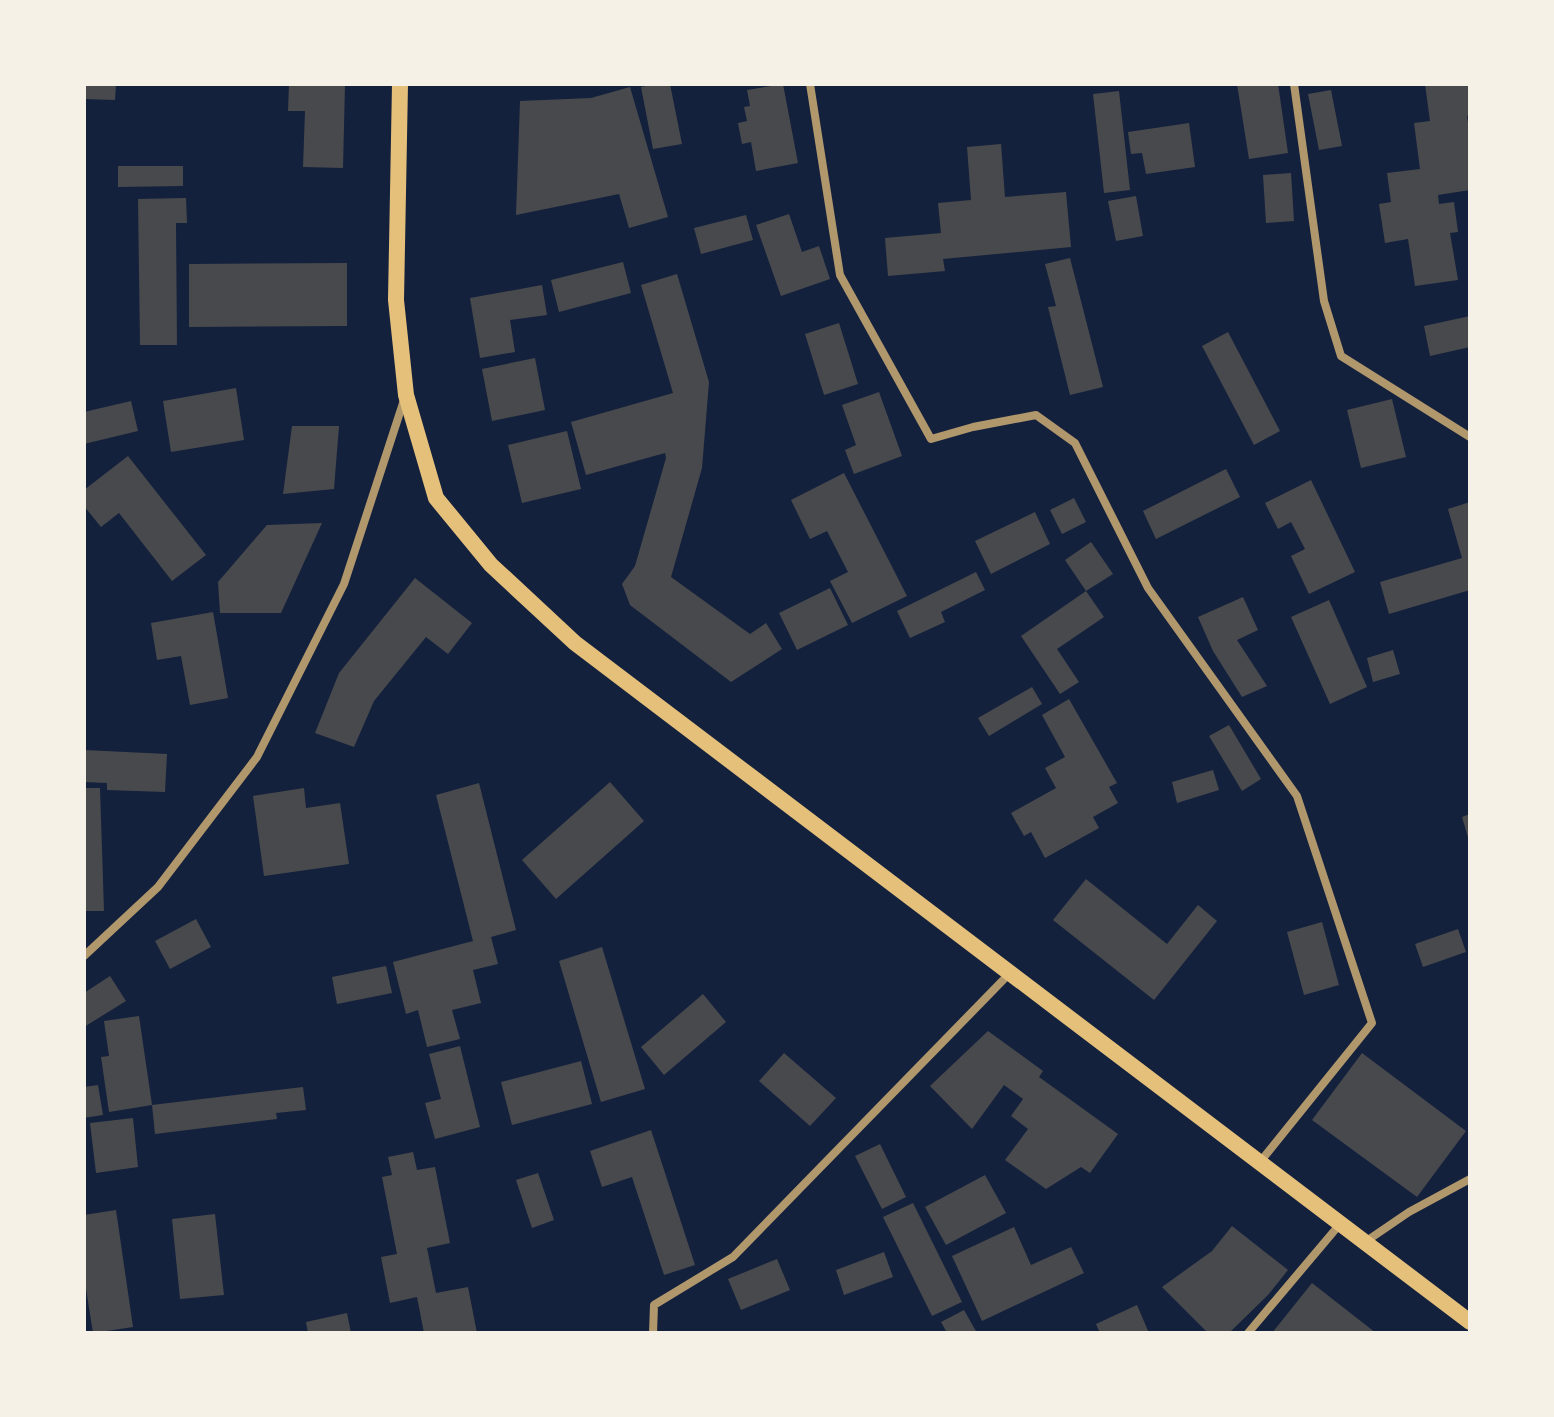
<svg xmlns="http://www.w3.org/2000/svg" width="1554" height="1417" font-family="'Roboto Condensed',sans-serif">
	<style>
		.building { fill: #48494c }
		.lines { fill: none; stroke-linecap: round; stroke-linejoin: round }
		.minor { stroke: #b1986c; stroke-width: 8 }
		.secondary { stroke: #e5c07b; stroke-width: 16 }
	</style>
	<rect width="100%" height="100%" fill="#14213d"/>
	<path class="building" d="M84 84H116L115 100 84 99Z
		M289 84H345L343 168 303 167 305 111H288Z
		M656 84H670L682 144 653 149 641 87Z
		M783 84 798 163 756 171 751 142 742 144 738 123 747 121 744 107 750 106 747 90Z
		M1237 84H1278L1288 153 1249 159Z
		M1425 84H1470V115L1467 116 1470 137V190L1438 195 1439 204 1454 202 1458 232 1450 233 1458 280 1415 286 1408 239 1385 243 1379 204 1391 202 1387 173 1420 169 1414 123 1430 121Z
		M630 87 668 217 629 228 619 194 516 215 520 101 591 98Z
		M1331 90 1342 146 1319 150 1308 94Z
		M1119 91 1130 190 1104 193 1093 94Z
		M1189 123 1195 167 1146 174 1142 153 1131 154 1128 132Z
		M1001 144 1005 197 1066 192 1071 247 943 259 945 271 888 276 885 238 941 233 938 203 971 200 967 147Z
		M118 166H183V186L118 187Z
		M1291 173 1294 221 1266 223 1263 175Z
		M1136 196 1143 236 1116 241 1108 201Z
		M186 198 187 223H176L177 345H140L138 199Z
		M789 214 802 252 819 246 830 279 781 296 756 225Z
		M746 215 753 240 701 254 694 228Z
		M1070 258 1103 387 1070 395 1048 307 1056 306 1045 264Z
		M623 262 631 293 559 312 551 280Z
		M347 263V326L189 327V264Z
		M677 274 709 382 702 468 671 577 750 634 766 623 782 649 731 682 630 605 622 584 635 566 666 458 665 453 586 475 571 422 673 393 641 285Z
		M542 285 547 315 510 320 515 352 480 358 470 298Z
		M1470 316V347L1430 356 1424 326Z
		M839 323 858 384 824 395 805 334Z
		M1228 332 1280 431 1254 445 1202 346Z
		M535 358 545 410 492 421 482 369Z
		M236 388 244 440 171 452 163 401Z
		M879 392 902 456 854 474 845 450 856 445 842 405Z
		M1392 399 1406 457 1361 468 1347 410Z
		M131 401 138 431 84 444V412Z
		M292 426H339L334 489 283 494Z
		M567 431 581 489 522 503 508 445Z
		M128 456 206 555 172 581 119 513 101 527 84 506V490Z
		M1226 469 1240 497 1156 539 1143 511Z
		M844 473 907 596 852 623 830 581 848 572 827 531 810 539 791 500Z
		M1311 480 1355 572 1309 594 1291 556 1305 549 1291 522 1278 529 1265 503Z
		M1074 498 1086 522 1062 534 1050 510Z
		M1470 502V590L1389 614 1380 582 1462 558 1448 509Z
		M1035 512 1050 544 991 574 975 541Z
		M322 523 281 613H220L218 582 267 525Z
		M1091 542 1113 574 1086 591 1065 560Z
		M976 572 985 590 941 612 945 622 910 638 897 611Z
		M415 578 472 623 448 654 426 637 374 701 354 747 315 733 339 673Z
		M830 588 848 625 797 650 779 613Z
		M1086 591 1104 617 1057 649 1079 682 1060 694 1021 636Z
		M1243 597 1258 630 1237 640 1267 686 1242 697 1213 651 1198 617Z
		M1329 600 1367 687 1330 704 1291 617Z
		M213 612 228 698 190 705 181 656 157 660 151 623Z
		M1393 650 1400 674 1373 682 1367 658Z
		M1032 687 1042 704 989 736 978 718Z
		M1069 699 1117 783 1109 787 1118 803 1093 817 1099 828 1045 858 1031 832 1024 836 1011 813 1056 788 1045 768 1065 757 1042 715Z
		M1229 725 1261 779 1242 791 1209 736Z
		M84 750 167 754 165 792 107 790V783L84 782Z
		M1213 770 1219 790 1177 803 1172 782Z
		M610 782 644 821 556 899 522 860Z
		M479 783 516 930 491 937 498 964 473 970 481 1003 452 1010 460 1039 427 1047 418 1010 406 1014 393 962 473 941 436 795Z
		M84 788H100L104 911H84Z
		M304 788 306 808 340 803 349 864 264 876 253 796Z
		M1470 814V841H1469L1462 817Z
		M1086 879 1167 944 1198 905 1217 921 1154 1000 1053 920Z
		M196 919 211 947 170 969 155 941Z
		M1322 922 1339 985 1304 995 1287 932Z
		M1458 929 1466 952 1423 967 1415 944Z
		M602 947 645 1089 601 1102 559 961Z
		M386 966 392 993 337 1004 332 977Z
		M110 976 126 1001 84 1027V993Z
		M703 994 726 1022 664 1075 641 1047Z
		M139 1016 152 1105 303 1087 306 1110 276 1113 277 1119 155 1134 152 1105 109 1112 101 1057 109 1056 104 1021Z
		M988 1031 1043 1071 1039 1077 1118 1134 1090 1173 1081 1167 1046 1189 1005 1160 1028 1129 1011 1116 1023 1099 1004 1085 972 1129 930 1086Z
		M460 1046 480 1127 435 1139 425 1103 441 1099 429 1054Z
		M784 1053 836 1098 810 1126 759 1081Z
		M1362 1053 1466 1131 1417 1197 1312 1120Z
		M581 1061 592 1104 512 1125 501 1082Z
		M98 1085 103 1115 84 1118V1087Z
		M133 1118 138 1167 96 1173 90 1123Z
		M651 1130 695 1265 664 1275 632 1177 602 1187 590 1151Z
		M880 1144 906 1197 882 1209 855 1156Z
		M413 1152 417 1170 435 1167 450 1243 427 1248 436 1293 468 1287 477 1333H424L417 1297 390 1303 381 1257 397 1254 382 1177 392 1175 388 1157Z
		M538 1173 554 1220 532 1228 516 1180Z
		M985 1175 1006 1213 946 1245 925 1207Z
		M913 1203 962 1302 932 1316 883 1217Z
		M116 1210 133 1327 93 1333 84 1276V1215Z
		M215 1214 224 1295 180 1299 172 1219Z
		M1232 1226 1288 1270 1268 1295 1229 1333H1208L1162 1287 1212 1251Z
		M1014 1227 1031 1265 1071 1247 1084 1273 982 1321 952 1256Z
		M884 1252 893 1277 844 1295 836 1270Z
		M777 1259 790 1290 741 1310 728 1279Z
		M1312 1283 1376 1333H1272Z
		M1137 1305 1149 1333H1100L1096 1324Z
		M964 1310 977 1333H947L941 1322Z
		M347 1313 351 1333H308L306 1322Z"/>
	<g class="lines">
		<path class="minor" d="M810 84 840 275 931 439 973 427 1036 415 1075 443 1148 588 1297 796 1372 1023 1260 1162
			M1294 84 1324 301 1341 356 1470 437
			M84 956 158 887 257 757 344 584 404 400
			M1365 1242 1409 1212 1470 1179
			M653 1333 654 1305 733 1257 1010 973
			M1248 1333 1340 1224"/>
		<path class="secondary" d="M400 84 396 300 406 395 436 498 491 565 575 643 1470 1322"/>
	</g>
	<rect width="1554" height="1417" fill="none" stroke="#f6f1e7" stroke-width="172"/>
</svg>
